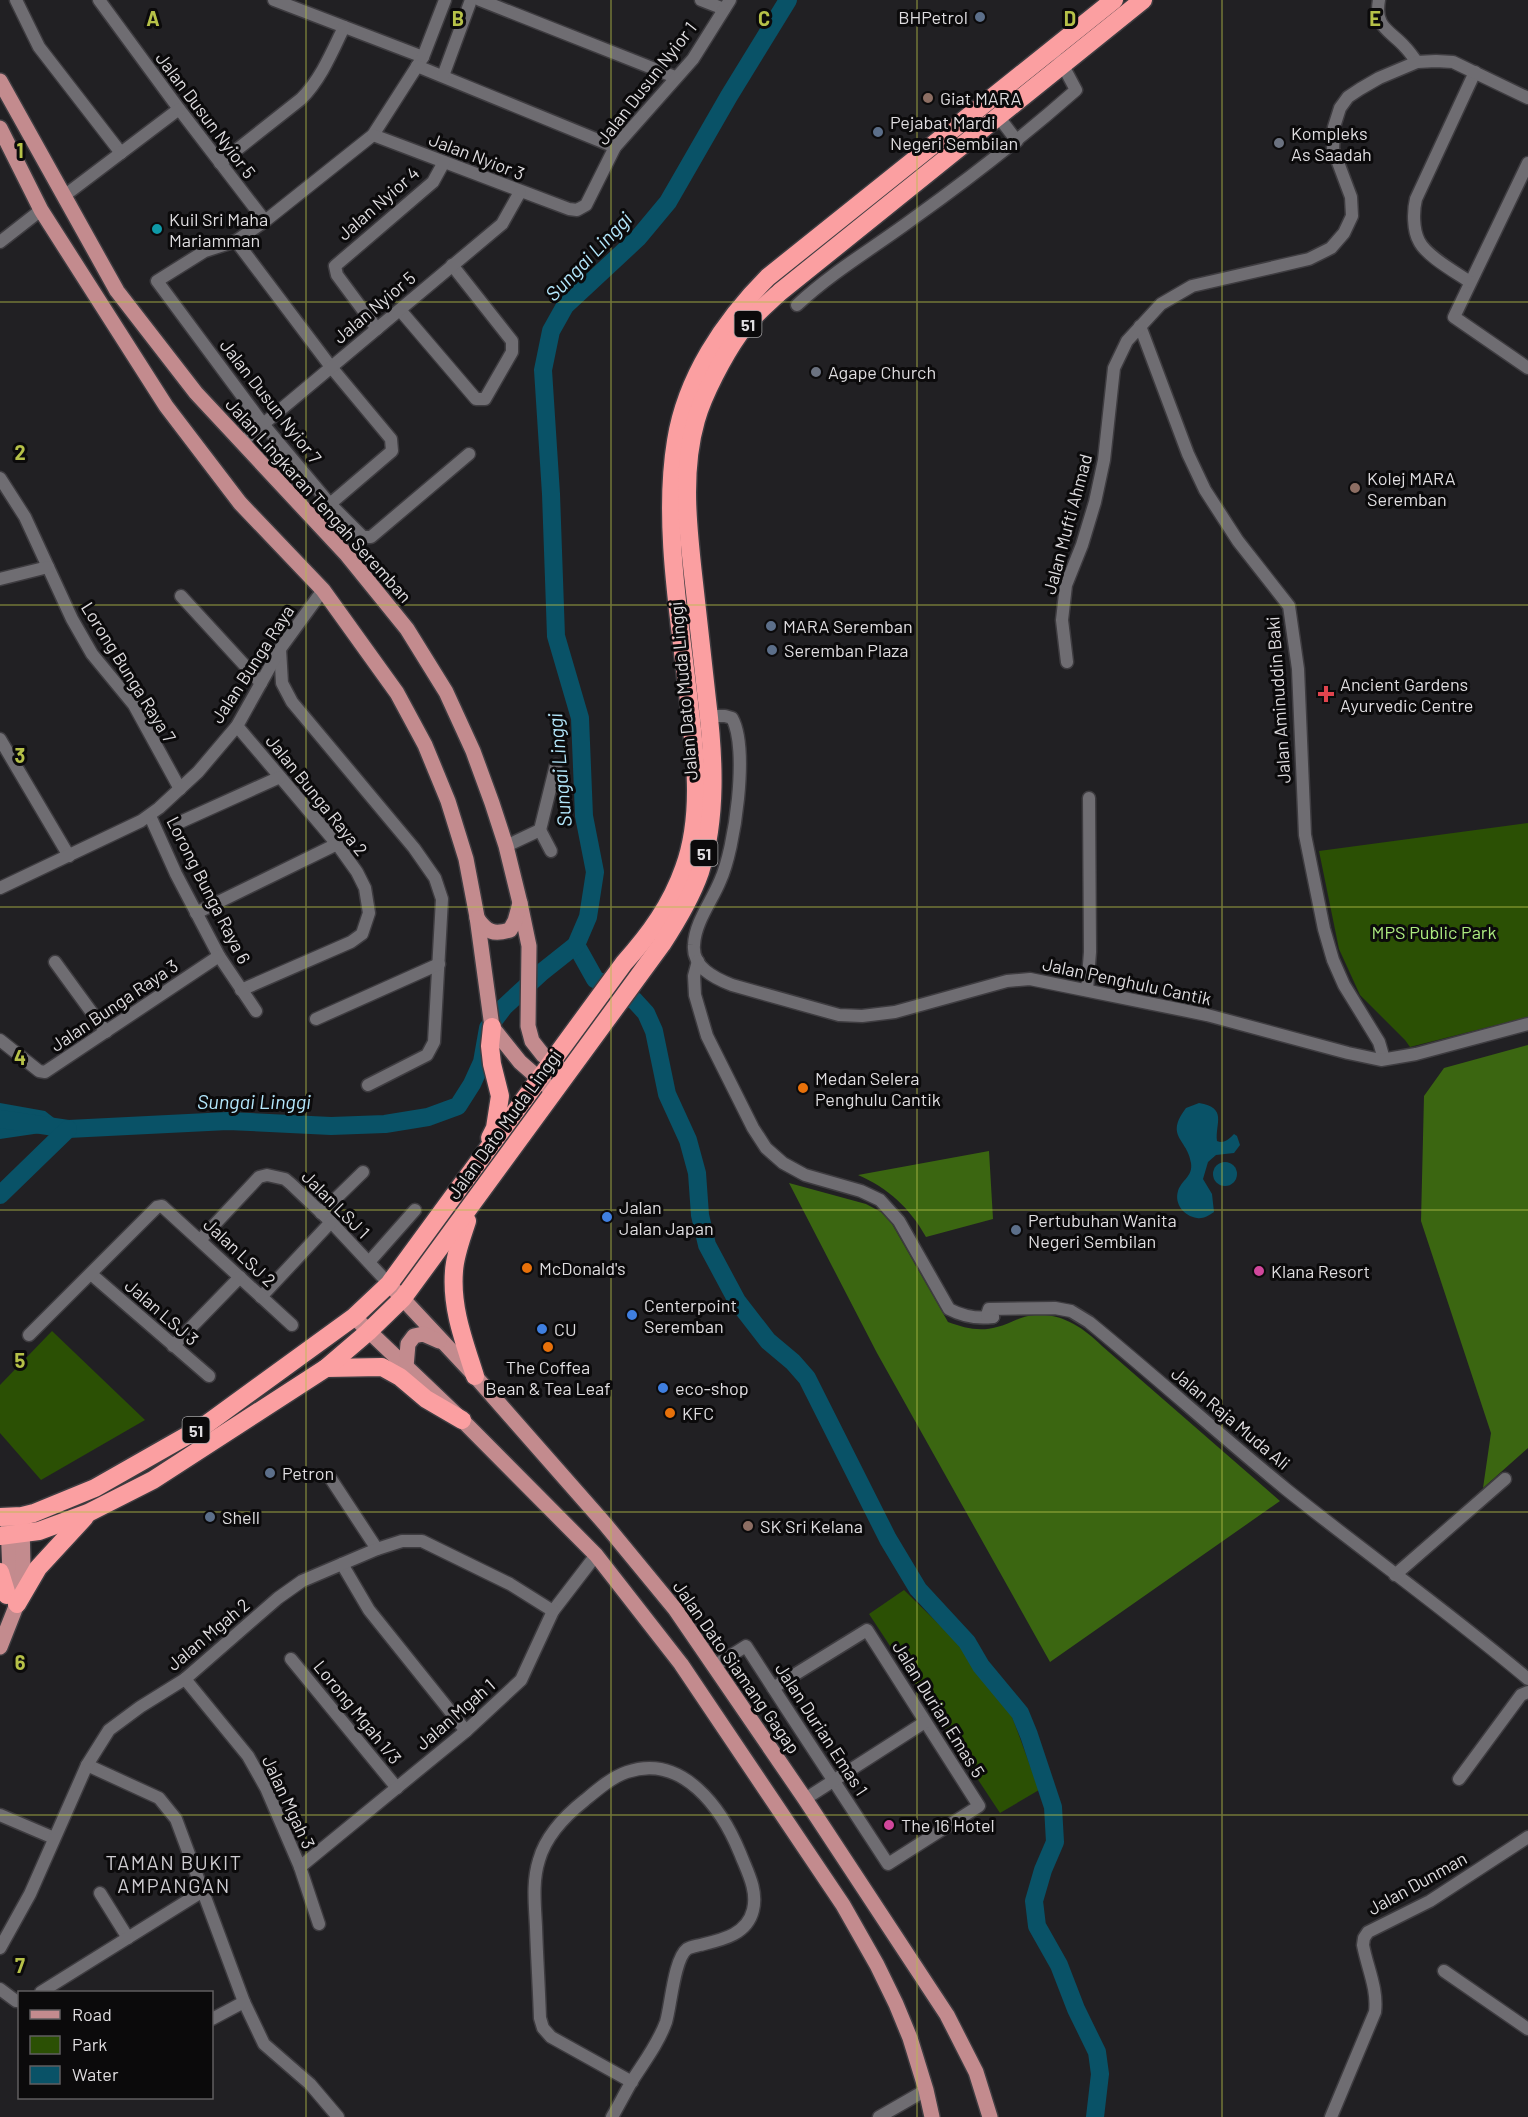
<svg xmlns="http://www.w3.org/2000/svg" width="1528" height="2117" font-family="Barlow,sans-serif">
  <rect width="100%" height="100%" fill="#212023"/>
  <g fill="#2b5004">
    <polygon points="1528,823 1528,1017 1410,1047 1405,1040 1360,995 1339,949 1319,851"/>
    <polygon points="52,1331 145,1420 41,1480 0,1433 0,1385"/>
    <polygon points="904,1590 960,1645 980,1676 1010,1711 1039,1790 1000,1813 869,1614"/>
  </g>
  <g fill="#3b6611">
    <polygon points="1528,1045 1528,1448 1483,1488 1491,1433 1421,1221 1424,1096 1444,1068"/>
    <path d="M989,1151L993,1219L926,1237C910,1208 888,1188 858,1175Z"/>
    <path d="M789,1183L866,1204L881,1212L892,1224L948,1322C964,1328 980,1332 997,1327C1008,1325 1017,1318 1028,1316C1057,1310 1082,1326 1102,1346L1280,1501L1050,1662L877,1353Z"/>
  </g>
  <g fill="#095267">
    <polygon points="0,1103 45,1111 68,1129 0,1139"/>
    <path d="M1199,1103C1228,1108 1215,1123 1217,1141C1224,1144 1229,1139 1234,1134L1237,1136L1240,1145L1234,1153L1216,1155L1208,1162L1203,1179L1212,1194L1214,1212C1208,1216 1203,1219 1197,1218C1184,1216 1174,1204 1178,1191C1182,1179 1193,1177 1191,1163C1188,1139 1164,1137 1186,1108Z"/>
    <circle cx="1225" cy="1174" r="12"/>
  </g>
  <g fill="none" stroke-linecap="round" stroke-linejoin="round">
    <g stroke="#095267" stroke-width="18">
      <polyline points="576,945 595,979 635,1001 646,1013 654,1031 667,1094 688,1140 697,1173 700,1215 707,1245 737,1301 768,1341 793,1362 807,1378 888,1539 918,1589 967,1642 981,1666 1020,1713 1029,1735 1053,1807 1055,1842 1043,1870 1034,1901 1037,1926 1059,1965 1076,2009 1097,2052 1100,2074 1095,2117"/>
      <polyline points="0,1119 68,1129 228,1121 331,1126 385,1124 428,1117 458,1106 472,1084 482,1062 488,1028 504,1007 542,972 576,945 588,917 595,872 584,816 580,718 556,636 551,494 543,370 551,331 565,306 638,238 668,202 729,96 788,0"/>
      <polyline points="0,1195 68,1129"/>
    </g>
    <g stroke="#3e3c40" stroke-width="15">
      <g id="minor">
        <polyline points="16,0 39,47 121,153"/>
        <polyline points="99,0 179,109 265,221"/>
        <polyline points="274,0 423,57"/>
        <polyline points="445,0 423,57 373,135 265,221 236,241 205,251 157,281 263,424 330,504 363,537 371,537 469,454"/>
        <polyline points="480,0 675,77"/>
        <polyline points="701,0 724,9"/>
        <path d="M1379,0C1374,28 1390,30 1405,47C1409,51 1413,57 1417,62"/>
        <polyline points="417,66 615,147"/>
        <polyline points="443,76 471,0"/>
        <polyline points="998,116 1017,141"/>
        <polyline points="373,135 569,209 577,210 586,205 615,147 693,59 730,0"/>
        <path d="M220,163L301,99C321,79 332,52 344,27"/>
        <polyline points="1528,163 1454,317 1528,368"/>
        <polyline points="64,196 179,109"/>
        <polyline points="236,241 331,367 391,439 392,451 330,504"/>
        <polyline points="0,242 41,210"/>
        <path d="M1470,282C1457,273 1426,256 1419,241C1413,230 1413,211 1416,199L1475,72"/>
        <path d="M797,305C832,272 875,247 914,218C970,178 1025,135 1076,90L1060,60"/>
        <polyline points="400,310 476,399 485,399 512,352 512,341 452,265"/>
        <polyline points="1140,326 1188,454 1205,490 1238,541 1289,606 1298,669 1305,835 1324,929 1333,960 1344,985 1379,1042 1384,1059"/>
        <polyline points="377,329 337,275 335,266 433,182 444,162"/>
        <polyline points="242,442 502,224 520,192"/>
        <polyline points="0,478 25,517 72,619 92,654 134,705 180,789"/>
        <polyline points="0,579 48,567"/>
        <polyline points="181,596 261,683"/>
        <polyline points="280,649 282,683 292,702 414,848 435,878 442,899 434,1042 427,1055 368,1085"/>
        <polyline points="1067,662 1062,620 1066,585 1082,545 1095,502 1104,460 1114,368 1127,341 1161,304 1192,286 1309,259 1331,248 1344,233 1352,216 1351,197 1333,149 1334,127 1340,108 1348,97 1360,89 1379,78 1417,62 1436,61 1453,62 1528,98"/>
        <path d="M702,716H725L732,718C749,748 735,849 720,881C712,901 695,922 694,945C692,967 714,978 732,985L839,1015L862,1016L895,1012L1007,981L1030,979L1207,1015L1348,1053L1381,1060L1416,1054L1528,1024"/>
        <polyline points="237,726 337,844 357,872 365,888 369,913 362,934 351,942 241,990"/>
        <polyline points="0,739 69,856"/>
        <polyline points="150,816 176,874 219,956 256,1011"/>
        <polyline points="176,824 280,777"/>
        <polyline points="540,830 551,851"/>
        <polyline points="506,846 540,830 556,765"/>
        <polyline points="0,888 141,821 159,808 198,772 237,726 280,649 323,590"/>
        <polyline points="196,913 337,844"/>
        <path d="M698,961L694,976L695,995L707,1036L753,1128L766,1148L783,1163L805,1175L861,1191L880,1200L899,1221L949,1309C964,1317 977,1319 993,1317"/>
        <polyline points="55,962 106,1032"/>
        <polyline points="1087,990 1090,952 1089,798"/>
        <polyline points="316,1019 439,964"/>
        <polyline points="0,1040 39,1071 45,1072 219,956"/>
        <polyline points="321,1213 363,1172"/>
        <polyline points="201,1239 259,1177 267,1175 285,1179 291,1184 331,1222 389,1284"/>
        <polyline points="369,1262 415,1210"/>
        <polyline points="91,1274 209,1376"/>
        <polyline points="261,1297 331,1222"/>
        <path d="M993,1317L987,1315L989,1309L1055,1308L1071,1311L1089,1322C1156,1377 1220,1435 1287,1490C1367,1554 1450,1613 1528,1679"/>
        <polyline points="29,1335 157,1207 162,1206 292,1325"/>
        <polyline points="173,1346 240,1277"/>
        <polyline points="331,1479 377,1549"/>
        <polyline points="342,1564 369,1610 466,1731"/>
        <polyline points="1395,1575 1505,1479"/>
        <polyline points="291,1659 397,1788"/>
        <path d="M714,1666L746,1646C793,1719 841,1792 888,1864L979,1806L867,1630L773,1688"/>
        <polyline points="185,1679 248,1756 266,1788 300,1867 319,1924"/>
        <polyline points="87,1765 159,1798 176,1819 244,2002 264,2044 310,2084 338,2117"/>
        <polyline points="1459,1779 1521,1695 1528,1692"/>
        <polyline points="805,1799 925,1722"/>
        <polyline points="0,1815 54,1838"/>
        <polyline points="300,1867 466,1731 521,1680 553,1611 596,1555"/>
        <polyline points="100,1893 128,1938"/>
        <polyline points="0,1948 30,1894 87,1765 109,1730 140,1707 185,1679 278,1598 302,1581 377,1549 402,1541 422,1541 510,1584 553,1611"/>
        <polyline points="1444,1971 1528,2029"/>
        <polyline points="0,1989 16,2001 20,2001"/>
        <polyline points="41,1992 203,1891"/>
        <polyline points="212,2019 244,2002"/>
        <path d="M612,2117C619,2105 625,2093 632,2081C644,2062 658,2044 666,2022C671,2005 674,1959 687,1949C690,1947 696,1946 700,1945C721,1940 747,1935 753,1910C758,1890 747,1871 740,1853C722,1809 683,1753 627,1772C612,1777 597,1790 585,1800C566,1815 546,1835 539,1860C532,1882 535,1905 536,1927C537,1958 539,1988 540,2018L543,2028L551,2037L632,2082"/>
        <polyline points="879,2117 926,2090"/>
        <path d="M1331,2117L1375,2012C1378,1989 1367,1967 1363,1945L1364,1938L1368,1932L1430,1901L1528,1837"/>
      </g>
    </g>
    <g stroke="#3e3c40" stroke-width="18">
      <g id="major">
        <polyline points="0,81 117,291 196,393 347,555 407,629 446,692 473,751 492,803 506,846 520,903 529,946 528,1026 532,1041 543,1055 561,1069"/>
        <polyline points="0,128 41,210 166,406 240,503 323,590 397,693 425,745 448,801 466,859 477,917 492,1027 520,1062 553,1091"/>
        <path d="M477,918C487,932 493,935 510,930L515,921L520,903"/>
        <polyline points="389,1284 475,1376 605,1524 675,1609 805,1799 947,2015 976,2072 990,2117"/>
        <polyline points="354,1317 462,1420 596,1555 681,1664 843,1905 877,1965 896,2004 910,2038 926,2090 932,2117"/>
        <polyline points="406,1367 408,1344 414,1336 423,1334 439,1341"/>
        <polyline points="7,1592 10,1573 8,1524"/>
        <polyline points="0,1647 17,1604 23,1568 22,1522"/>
      </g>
    </g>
    <g stroke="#3e3c40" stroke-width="21">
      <g id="highway">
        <polyline points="490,1138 495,1128 500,1096 492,1064 490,1046 492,1027"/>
        <path d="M467,1221C462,1237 455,1254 454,1271C451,1308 464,1341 475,1376"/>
        <polyline points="326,1368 382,1367 400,1377 426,1399 462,1420"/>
        <path d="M0,1517L22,1516L34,1513L95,1488L204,1426L354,1317L389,1284L624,963C650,934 671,905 684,868C702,819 696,762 690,711C681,626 662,525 676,441C686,378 724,321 768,277L1114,0"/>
        <path d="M0,1536L39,1531L88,1513L153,1480L326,1368L368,1332L403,1298L662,944C677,921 691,898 700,872C717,817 714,757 707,700C703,661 698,622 694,583C688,530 681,472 696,420C703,395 724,355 739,334C750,318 766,305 780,292L1143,0"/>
        <polyline points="0,1572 7,1595"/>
        <polyline points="17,1604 38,1568 85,1517"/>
      </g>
    </g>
    <use href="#minor" stroke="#6f6d72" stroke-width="12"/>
    <use href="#major" stroke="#c38b8e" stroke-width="15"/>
    <use href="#highway" stroke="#fb9fa1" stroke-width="18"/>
  </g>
  <path fill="none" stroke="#b6c148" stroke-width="1.5" stroke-opacity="0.55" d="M306,0V2117M611,0V2117M917,0V2117M1222,0V2117M0,302H1528M0,605H1528M0,907H1528M0,1210H1528M0,1512H1528M0,1815H1528"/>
  <g fill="#5c6f8a" stroke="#0b0a0b" stroke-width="2">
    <circle cx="980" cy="17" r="6"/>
    <circle cx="878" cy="132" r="6"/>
    <circle cx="771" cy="626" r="6"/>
    <circle cx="772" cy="650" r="6"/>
    <circle cx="1016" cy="1230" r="6"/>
    <circle cx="270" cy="1473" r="6"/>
    <circle cx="210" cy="1517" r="6"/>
  </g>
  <g fill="#8d6e63" stroke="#0b0a0b" stroke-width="2">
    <circle cx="928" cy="98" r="6"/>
    <circle cx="1355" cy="488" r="6"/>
    <circle cx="748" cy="1526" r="6"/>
  </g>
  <g fill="#6b7280" stroke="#0b0a0b" stroke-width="2">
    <circle cx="1279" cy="143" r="6"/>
    <circle cx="816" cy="372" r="6"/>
  </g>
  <circle fill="#0f9aa8" stroke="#0b0a0b" stroke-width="2" cx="157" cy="229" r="6"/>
  <path fill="#e0444e" stroke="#0b0a0b" stroke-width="2" d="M1323 685h6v6h6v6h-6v6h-6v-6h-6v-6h6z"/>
  <g fill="#e8710a" stroke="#0b0a0b" stroke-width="2">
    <circle cx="803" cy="1088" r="6"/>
    <circle cx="527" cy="1268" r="6"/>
    <circle cx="548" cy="1347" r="6"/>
    <circle cx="670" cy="1413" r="6"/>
  </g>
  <g fill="#3f7fe0" stroke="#0b0a0b" stroke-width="2">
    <circle cx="607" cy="1217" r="6"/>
    <circle cx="632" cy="1315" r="6"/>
    <circle cx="542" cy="1329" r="6"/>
    <circle cx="663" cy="1388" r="6"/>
  </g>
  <g fill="#d1479c" stroke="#0b0a0b" stroke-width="2">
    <circle cx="1259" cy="1271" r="6"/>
    <circle cx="889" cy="1825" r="6"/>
  </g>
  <g text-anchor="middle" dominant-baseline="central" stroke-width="6" stroke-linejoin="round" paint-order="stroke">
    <g fill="#0b0a0b" stroke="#9f9ea0" stroke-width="1.5">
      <rect x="734.5" y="311" width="27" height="26" rx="4.5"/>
      <rect x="690.5" y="840" width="27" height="26" rx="4.5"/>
      <rect x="182.5" y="1417" width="27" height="26" rx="4.5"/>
    </g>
    <g font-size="16" font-weight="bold" fill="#dfdde0">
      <text x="748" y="324">51</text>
      <text x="704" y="853">51</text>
      <text x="196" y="1430">51</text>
    </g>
    <g font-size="18" fill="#dfdde0" stroke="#0b0a0b" text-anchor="start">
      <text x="968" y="17" text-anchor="end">BHPetrol</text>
      <text x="940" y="98">Giat MARA</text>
      <text x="890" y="122">Pejabat Mardi<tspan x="890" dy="21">Negeri Sembilan</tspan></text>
      <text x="1291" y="133">Kompleks<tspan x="1291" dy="21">As Saadah</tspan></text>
      <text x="169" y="219">Kuil Sri Maha<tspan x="169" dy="21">Mariamman</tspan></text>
      <text x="828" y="372">Agape Church</text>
      <text x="1367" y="478">Kolej MARA<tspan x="1367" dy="21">Seremban</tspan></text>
      <text x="783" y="626">MARA Seremban</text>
      <text x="784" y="650">Seremban Plaza</text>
      <text x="1340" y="684">Ancient Gardens<tspan x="1340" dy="21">Ayurvedic Centre</tspan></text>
      <text x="815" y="1078">Medan Selera<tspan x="815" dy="21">Penghulu Cantik</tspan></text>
      <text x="619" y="1207">Jalan<tspan x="619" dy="21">Jalan Japan</tspan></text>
      <text x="1028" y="1220">Pertubuhan Wanita<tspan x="1028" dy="21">Negeri Sembilan</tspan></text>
      <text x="539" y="1268">McDonald's</text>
      <text x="1271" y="1271">Klana Resort</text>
      <text x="644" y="1305">Centerpoint<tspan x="644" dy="21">Seremban</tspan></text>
      <text x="554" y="1329">CU</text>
      <text x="548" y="1367" text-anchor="middle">The Coffea<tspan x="548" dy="21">Bean &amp; Tea Leaf</tspan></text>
      <text x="675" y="1388">eco-shop</text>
      <text x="682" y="1413">KFC</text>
      <text x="282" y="1473">Petron</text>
      <text x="222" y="1517">Shell</text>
      <text x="760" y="1526">SK Sri Kelana</text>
      <text x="901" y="1825">The 16 Hotel</text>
    </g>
    <g font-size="18" fill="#dfdde0" stroke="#0b0a0b">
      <text transform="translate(646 83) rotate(-52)">Jalan Dusun Nyior 1</text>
      <text transform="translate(206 115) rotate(53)">Jalan Dusun Nyior 5</text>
      <text transform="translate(477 156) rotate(21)">Jalan Nyior 3</text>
      <text transform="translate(378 203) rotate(-41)">Jalan Nyior 4</text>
      <text transform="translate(374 307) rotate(-40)">Jalan Nyior 5</text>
      <text transform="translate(271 401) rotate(52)">Jalan Dusun Nyior 7</text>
      <text transform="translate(319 500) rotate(48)">Jalan Lingkaran Tengah Seremban</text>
      <text transform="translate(1067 524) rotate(-75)">Jalan Mufti Ahmad</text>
      <text transform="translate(252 664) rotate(-57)">Jalan Bunga Raya</text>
      <text transform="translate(129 672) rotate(58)">Lorong Bunga Raya 7</text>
      <text transform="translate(683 691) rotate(-95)">Jalan Dato Muda Linggi</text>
      <text transform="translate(1278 700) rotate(-94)">Jalan Aminuddin Baki</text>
      <text transform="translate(317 795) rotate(51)">Jalan Bunga Raya 2</text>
      <text transform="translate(209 890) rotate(63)">Lorong Bunga Raya 6</text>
      <text transform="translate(1127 981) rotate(12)">Jalan Penghulu Cantik</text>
      <text transform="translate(114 1005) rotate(-34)">Jalan Bunga Raya 3</text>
      <text transform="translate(504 1124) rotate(-54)">Jalan Dato Muda Linggi</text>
      <text transform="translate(336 1204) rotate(45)">Jalan LSJ 1</text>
      <text transform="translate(240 1252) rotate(43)">Jalan LSJ 2</text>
      <text transform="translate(162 1312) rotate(41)">Jalan LSJ 3</text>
      <text transform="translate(1231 1418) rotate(40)">Jalan Raja Muda Ali</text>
      <text transform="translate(208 1634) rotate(-40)">Jalan Mgah 2</text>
      <text transform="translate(737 1667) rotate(55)">Jalan Dato Siamang Gagap</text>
      <text transform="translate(939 1709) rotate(58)">Jalan Durian Emas 5</text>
      <text transform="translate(358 1712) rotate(51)">Lorong Mgah 1/3</text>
      <text transform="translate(455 1714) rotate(-41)">Jalan Mgah 1</text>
      <text transform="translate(822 1729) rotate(57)">Jalan Durian Emas 1</text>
      <text transform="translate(289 1802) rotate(65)">Jalan Mgah 3</text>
      <text transform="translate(1417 1883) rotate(-29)">Jalan Dunman</text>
    </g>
    <g font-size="18" fill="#adeb80" stroke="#0b0a0b">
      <text x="1434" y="932">MPS Public Park</text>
    </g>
    <g font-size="20" font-style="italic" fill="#b3e7fc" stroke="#0b0a0b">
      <text transform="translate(588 256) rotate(-46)">Sungai Linggi</text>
      <text transform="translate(559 770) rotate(-95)">Sungai Linggi</text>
      <text x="254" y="1101">Sungai Linggi</text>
    </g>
    <g font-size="20" letter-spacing="1.5" fill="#ceccd1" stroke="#0b0a0b">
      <text x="174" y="1862">TAMAN BUKIT<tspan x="174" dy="23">AMPANGAN</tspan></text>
    </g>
  </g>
  <g font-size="20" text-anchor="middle" font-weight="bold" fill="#b6c148" stroke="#0b0a0b" stroke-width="6" stroke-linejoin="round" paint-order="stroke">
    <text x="153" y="26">A</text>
    <text x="458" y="26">B</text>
    <text x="764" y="26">C</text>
    <text x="1070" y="26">D</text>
    <text x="1375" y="26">E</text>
    <text x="20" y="158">1</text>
    <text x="20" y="460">2</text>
    <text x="20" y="763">3</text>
    <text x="20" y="1065">4</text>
    <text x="20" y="1368">5</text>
    <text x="20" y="1670">6</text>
    <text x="20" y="1973">7</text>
  </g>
  <rect x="18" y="1991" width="195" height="108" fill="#0b0a0b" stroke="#605e60" stroke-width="1.5"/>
  <rect x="30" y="2010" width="30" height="9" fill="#c38b8e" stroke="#605e60" stroke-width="1.5"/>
  <text x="72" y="2021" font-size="18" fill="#dfdde0">Road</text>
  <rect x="30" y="2036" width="30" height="18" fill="#2b5004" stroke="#605e60" stroke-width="1.5"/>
  <text x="72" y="2051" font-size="18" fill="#dfdde0">Park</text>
  <rect x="30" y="2066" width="30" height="18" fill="#095267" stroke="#605e60" stroke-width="1.5"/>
  <text x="72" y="2081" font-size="18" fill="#dfdde0">Water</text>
</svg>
